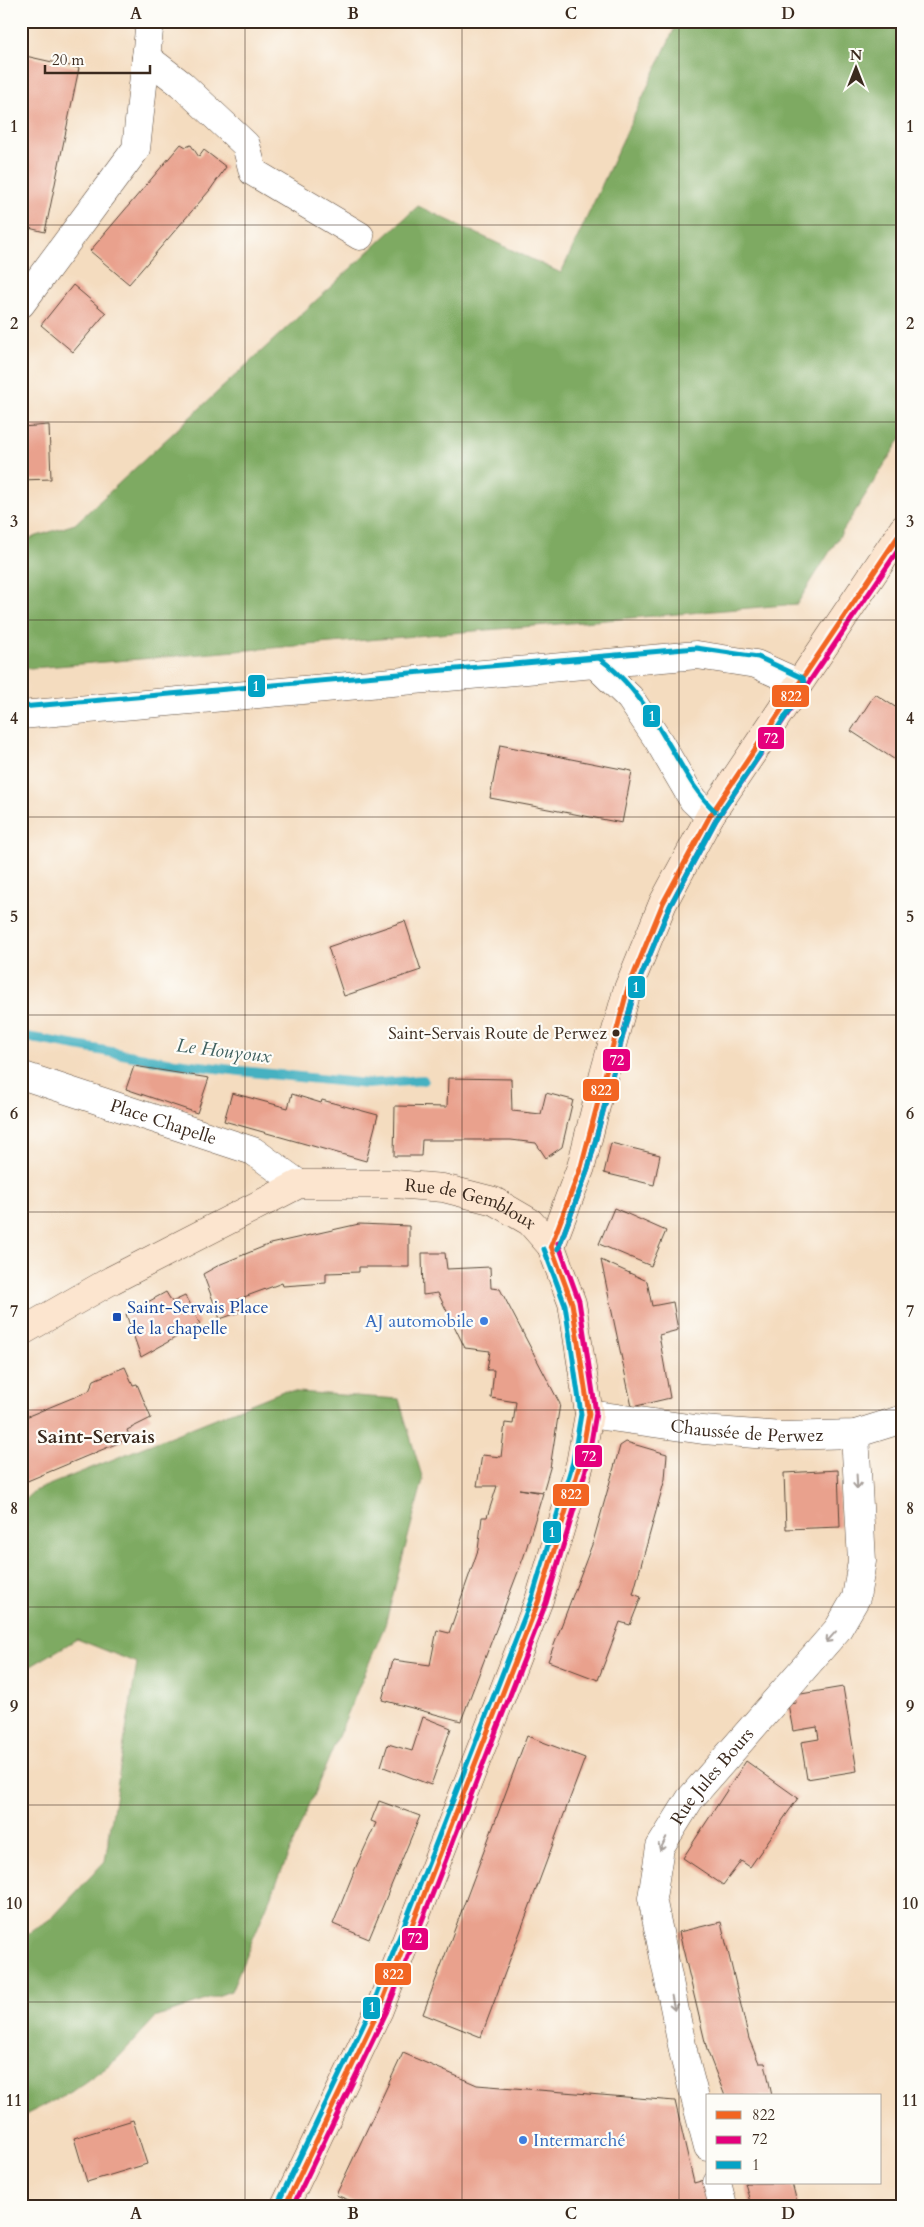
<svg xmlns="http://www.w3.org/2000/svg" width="924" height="2227" font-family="Cardo,serif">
  <rect width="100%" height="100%" fill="#fdfcf7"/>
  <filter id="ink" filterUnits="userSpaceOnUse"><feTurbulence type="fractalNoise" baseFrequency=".02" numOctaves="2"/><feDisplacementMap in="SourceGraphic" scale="10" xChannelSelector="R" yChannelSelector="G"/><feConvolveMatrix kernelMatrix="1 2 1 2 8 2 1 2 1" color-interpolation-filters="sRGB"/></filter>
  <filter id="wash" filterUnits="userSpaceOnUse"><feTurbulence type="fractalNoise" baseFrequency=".0096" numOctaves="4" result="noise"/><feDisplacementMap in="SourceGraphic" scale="20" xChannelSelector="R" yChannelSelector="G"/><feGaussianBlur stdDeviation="1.12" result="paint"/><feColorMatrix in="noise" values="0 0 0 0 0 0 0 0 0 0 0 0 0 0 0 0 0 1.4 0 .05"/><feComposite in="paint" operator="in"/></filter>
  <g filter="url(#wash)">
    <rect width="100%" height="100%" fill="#f4dcbf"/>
    <g fill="#7eaa62" stroke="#5c6a40">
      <polygon points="678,21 903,21 903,435 797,604 21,669 21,541 75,524 418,206 561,273"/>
      <polygon points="283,1391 399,1399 423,1480 385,1625 231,1991 155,2018 117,2059 71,2092 21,2117 21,1939 53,1917 105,1861 137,1663 77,1639 21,1672 21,1503 34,1491"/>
    </g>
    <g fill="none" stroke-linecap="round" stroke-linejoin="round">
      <polyline stroke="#44b1c1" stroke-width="10" points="21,1036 167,1062 241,1071 367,1084 423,1080"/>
    </g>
    <g id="blocks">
      <g fill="#e9a18d">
        <polygon points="21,55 79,68 45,232 21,226"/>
        <polygon points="181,144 186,147 191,145 199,157 204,150 226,167 210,190 129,284 90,251"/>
        <polygon points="73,285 106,313 73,352 41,325"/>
        <polygon points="49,425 51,479 21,480 21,427"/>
        <polygon points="875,694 903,712 903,765 851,731"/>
        <polygon points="500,745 632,771 622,823 490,798"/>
        <polygon points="405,921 421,970 344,996 328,947"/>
        <polygon points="134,1066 209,1078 197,1113 126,1089"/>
        <polygon points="448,1078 511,1079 512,1111 541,1114 546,1093 573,1100 562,1147 546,1158 536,1143 511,1140 422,1140 421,1156 394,1156 395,1106 447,1107"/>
        <polygon points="232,1093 288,1108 292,1094 321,1103 322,1100 378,1115 366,1161 224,1121"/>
        <polygon points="611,1143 660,1155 654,1185 604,1173"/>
        <polygon points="614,1208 666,1231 651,1266 599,1244"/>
        <polygon points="359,1224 409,1226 409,1267 359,1267 359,1272 326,1273 326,1283 283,1286 282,1283 236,1300 240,1312 220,1319 203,1274 221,1264 270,1244"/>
        <polygon points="422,1253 445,1253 447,1269 490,1267 491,1288 500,1289 560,1404 550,1468 543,1492 519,1489 543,1493 524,1556 461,1721 382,1700 393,1660 430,1665 437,1630 449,1633 478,1550 482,1517 487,1517 497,1486 477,1486 482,1455 501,1457 505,1423 513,1424 516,1402 491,1398 494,1370 487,1370 490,1351 465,1348 438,1293 423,1295"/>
        <polygon points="601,1260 647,1281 652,1306 673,1302 678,1330 659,1335 670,1398 632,1407"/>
        <polygon points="166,1292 172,1302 185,1296 200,1324 141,1357 126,1314"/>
        <polygon points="125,1367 133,1385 137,1384 151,1418 127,1430 130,1438 25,1482 21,1474 21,1419 89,1391 94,1380"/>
        <polygon points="626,1442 667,1454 665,1479 633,1594 641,1597 630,1625 620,1622 598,1680 548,1661 593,1542 620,1446"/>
        <polygon points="838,1470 840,1527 786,1529 784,1473"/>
        <polygon points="843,1687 857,1771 807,1779 801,1742 819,1739 817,1727 793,1731 788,1704 796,1703 795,1695"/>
        <polygon points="423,1717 451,1728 431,1785 381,1766 388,1744 412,1751"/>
        <polygon points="527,1736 585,1758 481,2037 423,2014"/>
        <polygon points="746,1761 798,1798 750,1867 741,1861 723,1885 683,1858"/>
        <polygon points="379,1801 420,1816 369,1939 333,1924 355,1869 376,1823 371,1821"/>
        <polygon points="721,1922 749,2039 759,2063 765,2063 772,2096 725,2096 707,2050 679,1932"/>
        <polygon points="403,2053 477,2085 675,2101 694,2183 708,2179 718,2206 364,2206 336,2195"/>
        <polygon points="133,2120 147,2164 87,2182 74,2138"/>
        <polygon points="745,2183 792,2183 798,2206 751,2206"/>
      </g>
    </g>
  </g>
  <g filter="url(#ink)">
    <use href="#blocks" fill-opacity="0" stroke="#574536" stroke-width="1"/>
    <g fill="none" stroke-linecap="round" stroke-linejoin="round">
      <g stroke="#574536" stroke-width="29">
        <g id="minor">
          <polyline points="146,57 181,84 246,145 253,172 360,236"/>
          <polyline points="21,304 136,149 150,21"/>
          <polyline points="596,665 630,698 658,740 693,800 710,816"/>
          <polyline points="21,715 697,655 756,664 798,683"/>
          <path id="s1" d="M21,1075L253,1151L299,1184"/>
          <path id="s2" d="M589,1414L703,1430L782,1436L855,1434L903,1419"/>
          <path id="s3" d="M708,2147L685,2060L652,1898L660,1847L690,1799L838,1629L856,1598L862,1561L855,1434"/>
          <polyline points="717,2183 723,2206"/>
        </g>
      </g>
      <g stroke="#574536" stroke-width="29">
        <g id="secondary">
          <polyline points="551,1246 581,1167 604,1074 627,991 663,903 710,816 903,529"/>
          <path id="s4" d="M21,1332L112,1280L299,1184H395L443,1188L494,1201L530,1222L551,1246L572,1303L589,1414L580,1464L539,1600L379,2010L285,2206"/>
        </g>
      </g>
      <use href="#minor" stroke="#fff" stroke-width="28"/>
      <use href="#secondary" stroke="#fce5cf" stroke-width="28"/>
      <g stroke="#fdfcf7" stroke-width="9">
        <g id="bus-1">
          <polyline points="551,1246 581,1167 627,991 663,903 710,816 903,529"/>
          <polyline points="285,2206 379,2010 539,1600 580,1464 589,1414 572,1303 551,1246"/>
        </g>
      </g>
      <g stroke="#fdfcf7" stroke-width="9">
        <g id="bus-2">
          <polyline points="558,1249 588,1169 634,993 670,906 716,820 903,543"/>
          <polyline points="293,2206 386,2013 546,1603 587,1466 596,1413 579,1301 558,1243"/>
        </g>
      </g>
      <g stroke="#fdfcf7" stroke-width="9">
        <g id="bus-3">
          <path d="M563,661L599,658C627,678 648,708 665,738C682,765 692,789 715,811"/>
          <polyline points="21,707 696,648 758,657 803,678 805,687 716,820 670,906 634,993 588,1169 558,1249"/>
          <polyline points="278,2203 372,2007 532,1598 573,1462 581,1414 565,1305 544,1249"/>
        </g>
      </g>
      <use href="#bus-1" stroke="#f26522" stroke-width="5"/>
      <use href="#bus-2" stroke="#e5007d" stroke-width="5"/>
      <use href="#bus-3" stroke="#03a3c5" stroke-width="5"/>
    </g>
    <defs><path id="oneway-shaft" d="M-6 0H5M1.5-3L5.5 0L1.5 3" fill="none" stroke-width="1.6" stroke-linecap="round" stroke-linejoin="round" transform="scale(1.25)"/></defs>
    <g stroke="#a79f9a">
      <use href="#oneway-shaft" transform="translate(857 1482) rotate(87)"/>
      <use href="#oneway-shaft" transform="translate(831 1637) rotate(132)"/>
      <use href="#oneway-shaft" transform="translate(663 1844) rotate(116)"/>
      <use href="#oneway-shaft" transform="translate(673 2003) rotate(79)"/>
    </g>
  </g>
  <path fill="none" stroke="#3b2a1e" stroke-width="1" stroke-opacity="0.55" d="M245,21V2206M462,21V2206M679,21V2206M21,225H903M21,422H903M21,620H903M21,817H903M21,1015H903M21,1212H903M21,1410H903M21,1607H903M21,1805H903M21,2002H903"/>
  <circle fill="#3b2a1e" stroke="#fdfcf7" stroke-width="2" cx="616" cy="1033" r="4.5"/>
  <rect fill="#1a4fb4" stroke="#fdfcf7" stroke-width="2" x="112" y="1312" width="10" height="10" rx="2.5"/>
  <g fill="#3f7fe0" stroke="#fdfcf7" stroke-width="2">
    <circle cx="484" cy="1321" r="5"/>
    <circle cx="523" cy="2140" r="5"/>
  </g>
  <g text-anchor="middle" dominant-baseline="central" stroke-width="4.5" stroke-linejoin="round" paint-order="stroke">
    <g font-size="17" fill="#3b2a1e" stroke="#fdfcf7" text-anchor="end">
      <text x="607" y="1033">Saint-Servais Route de Perwez</text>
    </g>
    <g font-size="18" fill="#3b2a1e" stroke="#fdfcf7">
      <text stroke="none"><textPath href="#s1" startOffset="150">Place Chapelle</textPath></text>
      <text stroke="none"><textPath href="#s4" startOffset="490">Rue de Gembloux</textPath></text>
      <text stroke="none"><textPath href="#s2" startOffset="159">Chaussée de Perwez</textPath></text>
      <text stroke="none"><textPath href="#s3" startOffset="395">Rue Jules Bours</textPath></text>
    </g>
    <g font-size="18" fill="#164399" stroke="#fdfcf7" text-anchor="start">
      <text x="127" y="1307">Saint-Servais Place<tspan x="127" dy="21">de la chapelle</tspan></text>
    </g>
    <g font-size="18" fill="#366cbe" stroke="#fdfcf7" text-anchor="end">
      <text x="474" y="1321">AJ automobile</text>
      <text x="533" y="2140" text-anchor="start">Intermarché</text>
    </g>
    <g font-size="19" font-style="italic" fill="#3f605f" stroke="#fdfcf7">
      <text transform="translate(224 1051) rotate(7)">Le Houyoux</text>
    </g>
    <g font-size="20" font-weight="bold" fill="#3b2a1e" stroke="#fdfcf7">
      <text x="96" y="1436">Saint-Servais</text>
    </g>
  </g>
  <g stroke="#fdfcf7" stroke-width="2">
    <rect x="247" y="674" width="19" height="24" rx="5" fill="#03a3c5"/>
    <rect x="771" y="684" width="39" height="24" rx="5" fill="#f26522"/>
    <rect x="642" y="704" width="19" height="24" rx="5" fill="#03a3c5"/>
    <rect x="757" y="726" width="28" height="24" rx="5" fill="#e5007d"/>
    <rect x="627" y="975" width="19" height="24" rx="5" fill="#03a3c5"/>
    <rect x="602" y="1048" width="29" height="24" rx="5" fill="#e5007d"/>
    <rect x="582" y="1078" width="38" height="24" rx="5" fill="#f26522"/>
    <rect x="574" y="1444" width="29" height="24" rx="5" fill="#e5007d"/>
    <rect x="552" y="1483" width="38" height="24" rx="5" fill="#f26522"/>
    <rect x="542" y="1520" width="20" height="24" rx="5" fill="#03a3c5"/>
    <rect x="401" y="1927" width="28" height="24" rx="5" fill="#e5007d"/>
    <rect x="374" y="1962" width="38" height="24" rx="5" fill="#f26522"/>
    <rect x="362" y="1996" width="19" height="24" rx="5" fill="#03a3c5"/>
  </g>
  <g font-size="14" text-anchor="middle" font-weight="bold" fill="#fff">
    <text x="256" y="691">1</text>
    <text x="791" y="701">822</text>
    <text x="652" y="721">1</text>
    <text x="771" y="743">72</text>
    <text x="636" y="992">1</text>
    <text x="617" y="1065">72</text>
    <text x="601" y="1095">822</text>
    <text x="589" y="1461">72</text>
    <text x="571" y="1499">822</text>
    <text x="552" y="1537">1</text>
    <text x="415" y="1943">72</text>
    <text x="393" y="1979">822</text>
    <text x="372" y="2012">1</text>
  </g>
  <rect width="924" height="2227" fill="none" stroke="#fdfcf7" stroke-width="55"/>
  <rect x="706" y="2094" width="175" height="90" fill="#fdfcf7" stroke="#afa8a0"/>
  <rect x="716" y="2111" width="25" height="8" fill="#f26522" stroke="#afa8a0"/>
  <text x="752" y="2120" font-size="15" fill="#3b2a1e">822</text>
  <rect x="716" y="2136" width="25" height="8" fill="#e5007d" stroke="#afa8a0"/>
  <text x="752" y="2144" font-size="15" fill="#3b2a1e">72</text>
  <rect x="716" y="2161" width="25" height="8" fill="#03a3c5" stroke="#afa8a0"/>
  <text x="752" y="2170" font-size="15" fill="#3b2a1e">1</text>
  <g transform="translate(856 68)" stroke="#fdfcf7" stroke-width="4" paint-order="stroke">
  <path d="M0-4L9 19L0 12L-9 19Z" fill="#3b2a1e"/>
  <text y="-8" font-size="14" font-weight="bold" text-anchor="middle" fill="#3b2a1e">N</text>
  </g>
  <path d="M45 65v8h105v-8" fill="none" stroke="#3b2a1e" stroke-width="2.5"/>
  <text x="52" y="65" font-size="15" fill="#3b2a1e" stroke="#fdfcf7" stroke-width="4" paint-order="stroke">20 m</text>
  <rect x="28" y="28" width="868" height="2172" fill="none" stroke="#3b2a1e" stroke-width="2"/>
  <g font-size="16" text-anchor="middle" font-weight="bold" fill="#3b2a1e">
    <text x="136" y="19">A</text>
    <text x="353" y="19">B</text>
    <text x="571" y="19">C</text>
    <text x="788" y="19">D</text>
    <text x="14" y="132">1</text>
    <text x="910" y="132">1</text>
    <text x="14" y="329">2</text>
    <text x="910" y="329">2</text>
    <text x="14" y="527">3</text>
    <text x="910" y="527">3</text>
    <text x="14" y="724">4</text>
    <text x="910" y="724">4</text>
    <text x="14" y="922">5</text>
    <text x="910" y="922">5</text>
    <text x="14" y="1119">6</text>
    <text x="910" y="1119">6</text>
    <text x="14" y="1317">7</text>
    <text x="910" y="1317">7</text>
    <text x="14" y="1514">8</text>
    <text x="910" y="1514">8</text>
    <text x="14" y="1712">9</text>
    <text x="910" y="1712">9</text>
    <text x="14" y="1909">10</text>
    <text x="910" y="1909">10</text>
    <text x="14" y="2106">11</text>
    <text x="910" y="2106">11</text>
    <text x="136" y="2219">A</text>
    <text x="353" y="2219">B</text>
    <text x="571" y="2219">C</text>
    <text x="788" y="2219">D</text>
  </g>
</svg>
